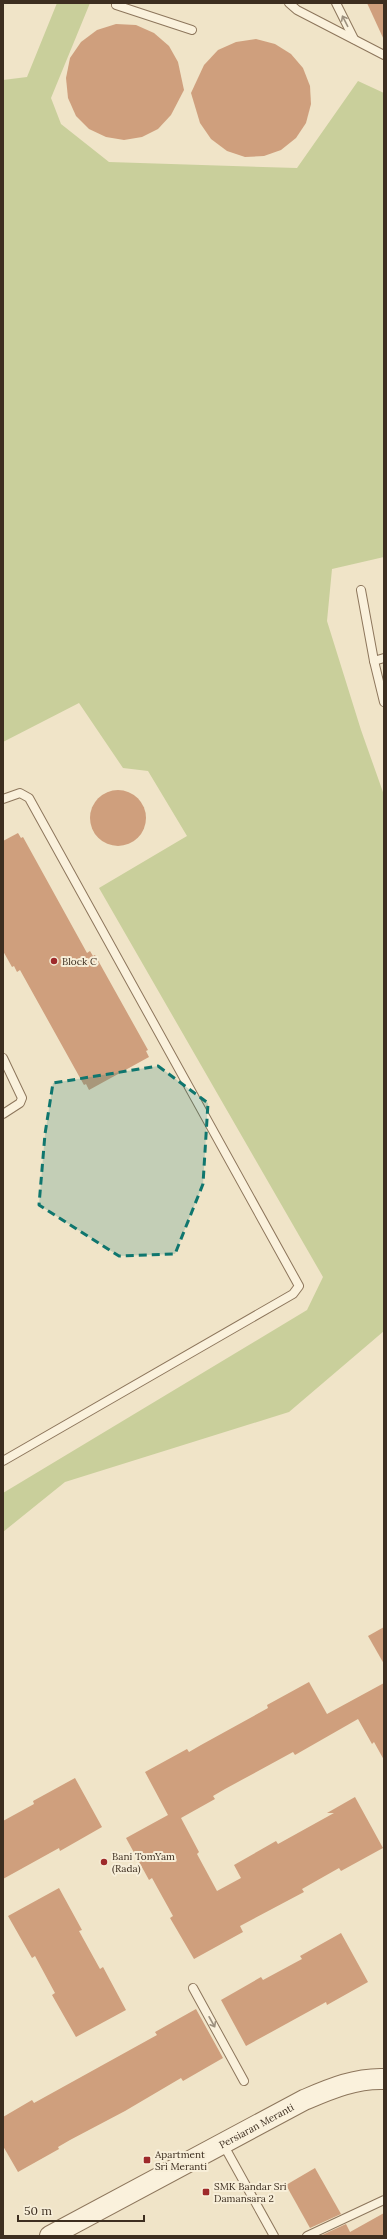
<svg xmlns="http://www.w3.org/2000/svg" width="387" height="2239" font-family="Lora,serif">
  <rect width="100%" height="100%" fill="#f0e4c8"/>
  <polygon fill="#c9cf9b" points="57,3 90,3 51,98 61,124 109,162 297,168 358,81 384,93 384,557 332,569 327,621 361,730 384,795 384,1331 289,1412 65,1482 3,1532 3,1493 307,1310 323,1277 99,888 187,836 148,771 123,768 79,703 3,742 3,80 27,77"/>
  <g fill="#cf9f7d">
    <polygon points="367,3 384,3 384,40"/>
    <polygon points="116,24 136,25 154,33 169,46 178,62 184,90 171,115 158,129 142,137 124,140 106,137 89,129 76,116 68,98 66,78 70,58 81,42 97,30"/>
    <polygon points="256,39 275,44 291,54 303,68 310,86 311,104 306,123 296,138 281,150 264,156 245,157 227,151 211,139 200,123 191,93 204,65 218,50 236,42"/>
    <circle cx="118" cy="818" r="28"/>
    <polygon points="18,833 21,838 23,837 87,953 90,951 93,956 95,955 148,1050 146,1051 149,1057 89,1090 86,1084 84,1085 20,970 17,972 14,966 12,967 3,951 3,841"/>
    <polygon points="384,1627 384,1664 368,1636"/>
    <polygon points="309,1682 327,1714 384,1683 384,1760 374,1742 372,1744 358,1719 295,1755 293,1752 225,1789 213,1796 215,1799 181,1818 199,1852 197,1854 217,1891 241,1878 234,1865 276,1841 278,1844 334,1813 327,1813 355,1797 383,1848 341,1871 339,1868 302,1889 304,1892 240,1926 243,1932 194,1959 170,1918 173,1916 152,1878 149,1880 126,1838 168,1815 145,1772 187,1749 189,1752 201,1745 268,1708 267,1705"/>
    <polygon points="75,1778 102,1827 60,1851 59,1848 3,1879 3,1821 34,1804 33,1801"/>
    <polygon points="59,1888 82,1930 79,1931 100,1969 103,1967 126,2010 76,2037 52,1995 55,1993 35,1956 32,1958 8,1916"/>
    <polygon points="341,1933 368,1982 327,2005 326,2002 246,2046 221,2000 261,1977 263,1980 302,1959 300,1956"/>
    <polygon points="196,2009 223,2058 183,2081 181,2078 125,2111 70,2140 58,2147 59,2149 18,2172 3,2146 3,2117 32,2100 34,2103 157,2035 155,2032"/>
    <polygon points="315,2168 341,2214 310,2228 286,2185"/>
    <polygon points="384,2213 384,2236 320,2236 346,2224 350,2232"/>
  </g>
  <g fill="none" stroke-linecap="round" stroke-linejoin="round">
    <g stroke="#8d765c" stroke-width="10">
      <g id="service">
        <polyline points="117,3 116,5 192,30"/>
        <polyline points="289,3 297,10 384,55"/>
        <polyline points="336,3 354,39"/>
        <polyline points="361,590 374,661 384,702"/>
        <polyline points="374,661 384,658"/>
        <polyline points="3,799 20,793 29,798 299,1286 293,1294 3,1461"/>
        <polyline points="3,1058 22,1098 20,1103 3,1114"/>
        <polyline points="193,1988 244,2081"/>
        <polyline points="223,2144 274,2236"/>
        <polyline points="307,2236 384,2200"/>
      </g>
    </g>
    <g stroke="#8d765c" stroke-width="22">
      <g id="tertiary">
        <path id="s1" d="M50,2236L304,2100C330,2089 355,2078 384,2079"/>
      </g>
    </g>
    <use href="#service" stroke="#faf1dc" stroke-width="8"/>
    <use href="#tertiary" stroke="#faf1dc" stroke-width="20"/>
  </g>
  <defs><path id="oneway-shaft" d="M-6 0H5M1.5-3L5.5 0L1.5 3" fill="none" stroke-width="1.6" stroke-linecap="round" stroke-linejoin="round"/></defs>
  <g stroke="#9c907e">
    <use href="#oneway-shaft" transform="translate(345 21) rotate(-117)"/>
    <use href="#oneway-shaft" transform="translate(212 2022) rotate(61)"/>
  </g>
  <path fill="#0f766e" fill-opacity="0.2" stroke="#0f766e" stroke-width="3" stroke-dasharray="8 5" stroke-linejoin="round" d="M158,1066L208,1103L203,1184L175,1254L119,1256L39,1205L45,1134L53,1083Z"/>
  <g fill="#9e2a2b" stroke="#f7eed8" stroke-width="1.5">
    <circle cx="54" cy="961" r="4"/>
    <circle cx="104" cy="1862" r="4"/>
    <rect x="143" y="2156" width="8" height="8" rx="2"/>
    <rect x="202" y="2188" width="8" height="8" rx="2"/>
  </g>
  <g text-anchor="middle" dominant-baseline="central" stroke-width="4" stroke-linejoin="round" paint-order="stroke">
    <g font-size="10" fill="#3d2e20" stroke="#f7eed8" text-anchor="start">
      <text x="62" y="961">Block C</text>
      <text x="112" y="1856">Bani TomYam<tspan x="112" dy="12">(Rada)</tspan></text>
      <text x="155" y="2154">Apartment<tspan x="155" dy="12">Sri Meranti</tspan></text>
      <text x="214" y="2186">SMK Bandar Sri<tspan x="214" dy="12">Damansara 2</tspan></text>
    </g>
    <g font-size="10" fill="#3d2e20" stroke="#f7eed8">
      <text stroke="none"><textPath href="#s1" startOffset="234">Persiaran Meranti</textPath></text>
    </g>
  </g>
  <rect width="387" height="2239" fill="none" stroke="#3d2e20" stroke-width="8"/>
  <path d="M18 2215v6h126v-6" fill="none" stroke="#3d2e20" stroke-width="2"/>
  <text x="24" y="2215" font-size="12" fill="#3d2e20" stroke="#f7eed8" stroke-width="3" paint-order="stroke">50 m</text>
</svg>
